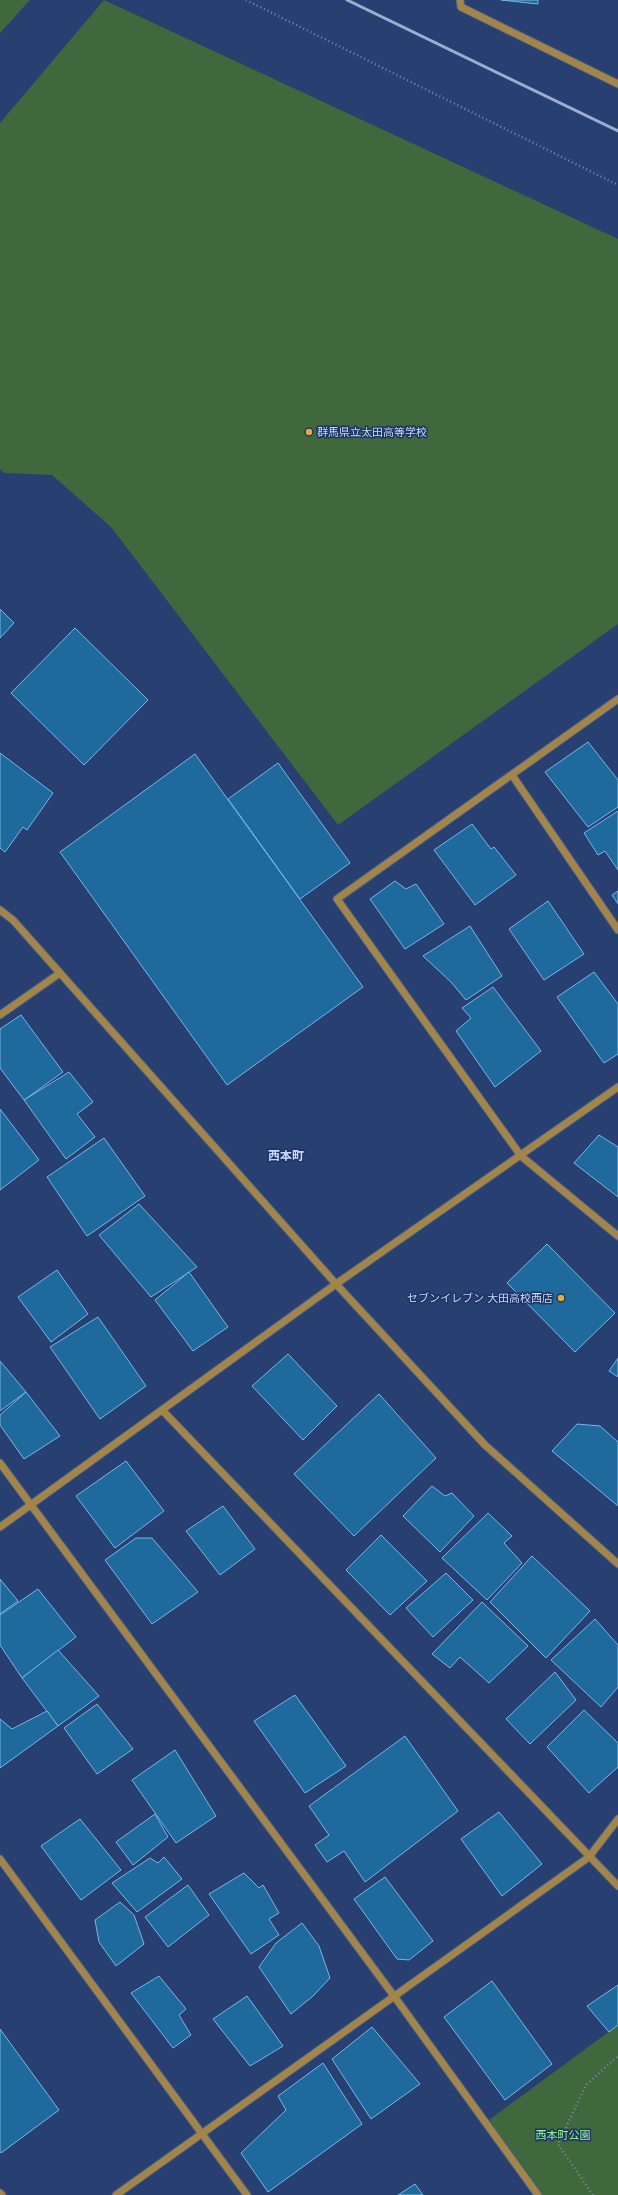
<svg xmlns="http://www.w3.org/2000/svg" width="618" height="2195" font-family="Poppins,'Noto Sans JP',sans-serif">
  <rect width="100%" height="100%" fill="#273f71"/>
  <g fill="#3f683d">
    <polygon points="0,0 30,0 0,33"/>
    <polygon points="104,0 618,239 618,624 338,825 111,527 52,475 4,473 0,469 0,123"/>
    <polygon points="618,2025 618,2195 538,2195 485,2123"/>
  </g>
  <g fill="#1e6a9c" stroke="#7bb6e4">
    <polygon points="501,0 538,0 538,4"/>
    <polygon points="0,609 14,623 0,638"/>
    <polygon points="75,628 148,700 84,765 11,693"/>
    <polygon points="588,742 618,780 618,807 588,827 545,772"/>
    <polygon points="0,753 53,793 27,830 23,827 5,852 0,848"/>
    <polygon points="195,754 363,987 227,1085 60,852"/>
    <polygon points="278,763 350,863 300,899 228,799"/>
    <polygon points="618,811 618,870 605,851 598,855 584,833"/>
    <polygon points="472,824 491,849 494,847 516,875 475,905 434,850"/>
    <polygon points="395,881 406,889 416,884 444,924 405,949 370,899"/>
    <polygon points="618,891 618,904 612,895"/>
    <polygon points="548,901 584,954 544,980 509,929"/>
    <polygon points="470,926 502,976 466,1000 451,982 423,956"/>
    <polygon points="594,972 618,1004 618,1054 604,1063 557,997"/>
    <polygon points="493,987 541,1051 495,1087 456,1031 471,1018 462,1008"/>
    <polygon points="21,1015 63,1072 24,1100 0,1068 0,1029"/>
    <polygon points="69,1072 93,1102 77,1114 95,1137 66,1159 24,1100"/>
    <polygon points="0,1109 39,1160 0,1190"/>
    <polygon points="599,1135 618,1147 618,1197 574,1163"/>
    <polygon points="104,1138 145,1196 87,1236 47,1177"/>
    <polygon points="139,1204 197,1267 151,1297 99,1235"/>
    <polygon points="547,1244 615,1313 575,1352 507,1283"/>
    <polygon points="57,1270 88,1314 51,1342 18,1297"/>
    <polygon points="189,1272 228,1327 193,1351 155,1300"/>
    <polygon points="98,1317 146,1386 100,1419 50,1347"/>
    <polygon points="288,1354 337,1406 303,1440 252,1386"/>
    <polygon points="618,1358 618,1377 609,1371"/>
    <polygon points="0,1361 26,1392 0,1411"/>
    <polygon points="26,1392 60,1436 24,1459 0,1425 0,1415"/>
    <polygon points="379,1394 436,1458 354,1536 294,1474"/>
    <polygon points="577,1424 600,1426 618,1442 618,1506 552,1451"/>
    <polygon points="126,1461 164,1511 115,1548 76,1496"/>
    <polygon points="432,1486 445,1496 452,1493 474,1516 440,1552 403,1516"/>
    <polygon points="223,1506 255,1549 220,1575 186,1531"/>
    <polygon points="488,1513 512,1536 504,1543 522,1563 487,1600 442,1558"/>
    <polygon points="381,1535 427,1581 390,1615 346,1570"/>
    <polygon points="136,1538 152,1538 198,1592 152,1624 105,1560"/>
    <polygon points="532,1556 590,1611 546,1658 490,1602"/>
    <polygon points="446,1573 473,1600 433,1637 406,1608"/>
    <polygon points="0,1579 18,1601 0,1614"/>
    <polygon points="38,1589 76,1637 22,1678 0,1645 0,1615"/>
    <polygon points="482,1602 528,1646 489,1683 460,1657 450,1668 432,1654"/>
    <polygon points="595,1619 618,1645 618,1687 601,1707 551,1660"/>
    <polygon points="58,1650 99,1696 58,1726 22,1678"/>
    <polygon points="555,1672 576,1700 530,1744 506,1719"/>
    <polygon points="295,1695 346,1766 305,1793 254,1721"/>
    <polygon points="97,1704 133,1749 97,1774 64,1728"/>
    <polygon points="584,1710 618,1743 618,1767 589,1793 547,1747"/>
    <polygon points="47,1711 58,1726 0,1768 0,1719 12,1729"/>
    <polygon points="405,1736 458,1811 365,1882 344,1851 327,1862 315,1845 329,1835 309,1806"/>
    <polygon points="175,1750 216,1816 176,1843 132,1780"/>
    <polygon points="499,1812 542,1864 502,1896 461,1839"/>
    <polygon points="155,1814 168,1837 133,1865 116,1842"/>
    <polygon points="80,1819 121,1870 81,1900 41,1846"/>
    <polygon points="164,1857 182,1879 137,1912 112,1883 150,1858 158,1863"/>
    <polygon points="244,1873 259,1888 263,1885 279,1913 269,1919 279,1935 251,1954 209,1894"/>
    <polygon points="385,1877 433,1941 409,1960 397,1959 354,1899"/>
    <polygon points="188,1885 209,1915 168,1947 145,1917"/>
    <polygon points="120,1902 134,1915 144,1944 116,1966 99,1942 95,1920"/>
    <polygon points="302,1923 319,1946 330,1978 313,1996 291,2014 259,1967 276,1943"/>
    <polygon points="159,1976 186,2009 179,2015 191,2035 173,2048 131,1993"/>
    <polygon points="492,1981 552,2064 505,2100 444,2017"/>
    <polygon points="618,1985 618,2025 609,2032 587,2006"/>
    <polygon points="247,1996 283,2046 250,2066 213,2019"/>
    <polygon points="372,2027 420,2084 371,2119 332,2059"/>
    <polygon points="0,2029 59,2110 1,2153 0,2151"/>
    <polygon points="323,2063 362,2124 268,2192 241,2153 286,2110 278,2096"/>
    <polygon points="415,2184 423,2195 398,2195"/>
  </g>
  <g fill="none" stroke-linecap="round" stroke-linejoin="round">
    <g stroke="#445b89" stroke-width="9">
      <g id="minor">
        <polyline points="460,0 461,7 618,84"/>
        <polyline points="618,699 337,899 521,1156 618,1236"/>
        <polyline points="512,775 618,930"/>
        <polyline points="0,910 13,920 336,1284 485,1445 618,1564"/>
        <polyline points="0,1015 60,973"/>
        <polyline points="163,1411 618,1886"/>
        <polyline points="0,1463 394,1996 538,2195"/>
        <polyline points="0,1527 336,1284 618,1087"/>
        <polyline points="0,1859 247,2195"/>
        <polyline points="0,2193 2,2195"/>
        <polyline points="116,2195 589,1857 618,1819"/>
      </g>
    </g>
    <g stroke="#768ab2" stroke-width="2.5" stroke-dasharray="1 3" stroke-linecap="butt">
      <polyline points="246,0 618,185"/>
      <polyline points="593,2195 558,2144 586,2085 618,2056"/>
    </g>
    <use href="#minor" stroke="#a38548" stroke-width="7"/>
    <polyline stroke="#9badd1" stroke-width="3" points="347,0 618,131"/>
  </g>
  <g fill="#e3ae35" stroke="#1d3465" stroke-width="1.5">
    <circle cx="309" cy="432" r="4"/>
    <circle cx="561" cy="1298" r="4"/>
  </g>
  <g text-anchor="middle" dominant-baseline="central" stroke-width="3" stroke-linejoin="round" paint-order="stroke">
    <g font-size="11" fill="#c8d8f6" stroke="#1d3465" text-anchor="start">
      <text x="317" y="432">群馬県立太田高等学校</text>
      <text x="553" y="1298" text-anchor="end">セブンイレブン 大田高校西店</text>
    </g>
    <g font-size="11" fill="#96f993" stroke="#1d3465">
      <text x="563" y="2135">西本町公園</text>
    </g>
    <g font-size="12" font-weight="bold" fill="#c8d8f6" stroke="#1d3465">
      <text x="286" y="1155">西本町</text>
    </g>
  </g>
</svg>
